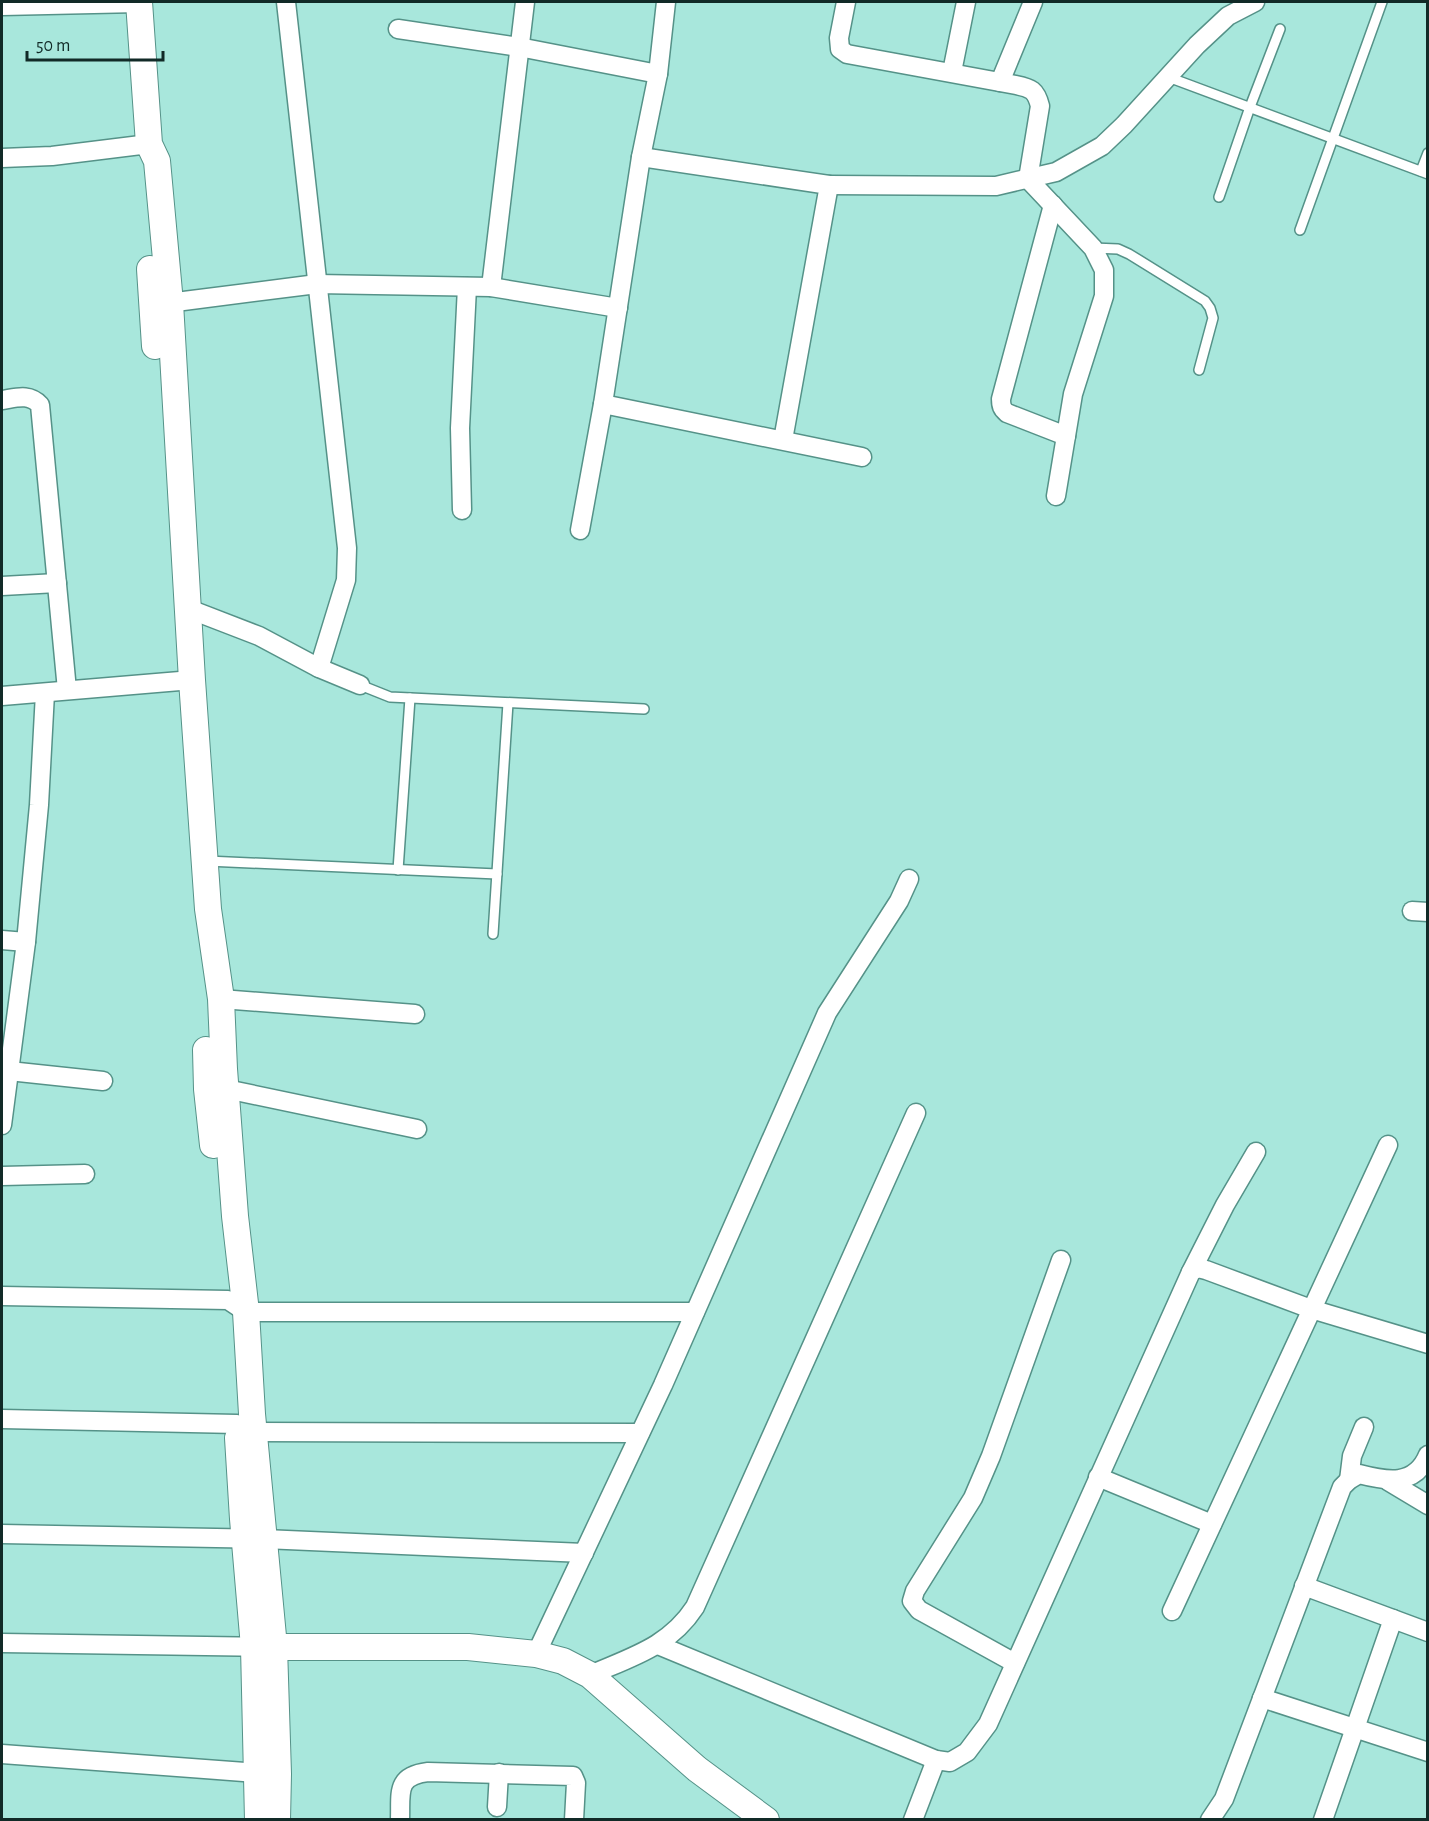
<svg xmlns="http://www.w3.org/2000/svg" width="1429" height="1821" font-family="'Alegreya Sans',sans-serif">
  <rect width="100%" height="100%" fill="#a8e7dc"/>
  <g fill="none" stroke-linecap="round" stroke-linejoin="round">
    <g stroke="#559288" stroke-width="12">
      <g id="lane">
        <polyline points="1168,77 1428,174"/>
        <polyline points="1421,171 1428,153"/>
        <polyline points="1219,197 1250,107 1280,29"/>
        <polyline points="1300,230 1382,2"/>
        <polyline points="1093,248 1118,249 1129,254 1205,301 1210,308 1213,318 1199,370"/>
        <polyline points="360,685 390,697 644,709"/>
        <polyline points="207,861 497,874"/>
        <polyline points="398,870 410,698"/>
        <polyline points="493,934 508,703"/>
      </g>
    </g>
    <g stroke="#559288" stroke-width="21">
      <g id="street">
        <polyline points="286,2 347,548 346,580 319,668"/>
        <path d="M846,2L839,38L840,49L847,54L1016,85C1031,88 1036,90 1040,106L1028,179L1093,248L1104,270V296L1073,394L1056,496"/>
        <polyline points="2,6 139,3"/>
        <polyline points="398,29 519,47 658,74"/>
        <polyline points="952,72 966,2"/>
        <polyline points="1000,82 1033,2"/>
        <polyline points="641,157 829,185 783,440"/>
        <polyline points="2,158 52,156 149,144"/>
        <polyline points="829,185 996,186 1056,172 1102,146 1124,125 1197,45 1228,16 1255,2"/>
        <path d="M1053,205L1001,399C1001,406 1002,409 1007,413L1066,436"/>
        <polyline points="491,287 525,2"/>
        <polyline points="160,304 317,284 491,287 618,308"/>
        <path d="M2,400C16,398 29,393 40,405L67,690"/>
        <polyline points="603,404 862,457"/>
        <polyline points="462,510 460,428 467,287"/>
        <polyline points="580,530 603,404 641,157 658,74 666,2"/>
        <polyline points="2,586 57,583"/>
        <polyline points="189,609 259,636 319,668 360,685"/>
        <polyline points="2,696 192,680"/>
        <polyline points="1412,911 1428,912"/>
        <polyline points="2,940 26,942"/>
        <polyline points="221,999 415,1014"/>
        <polyline points="9,1071 103,1081"/>
        <polyline points="226,1089 417,1129"/>
        <polyline points="2,1125 26,942 39,805 45,693"/>
        <polyline points="2,1176 85,1174"/>
        <polyline points="1191,1272 1225,1205 1256,1152"/>
        <polyline points="2,1296 228,1300 246,1312 695,1312"/>
        <polyline points="2,1419 237,1424"/>
        <polyline points="254,1432 640,1433"/>
        <polyline points="1098,1477 1212,1524"/>
        <polyline points="1349,1480 1352,1456 1364,1427"/>
        <polyline points="1388,1481 1428,1505"/>
        <polyline points="2,1534 264,1539 584,1553"/>
        <polyline points="1304,1586 1428,1632"/>
        <polyline points="1172,1611 1388,1145"/>
        <polyline points="2,1643 266,1647"/>
        <polyline points="658,1645 936,1760 950,1762 967,1752 988,1724 1191,1272 1198,1268 1206,1270 1311,1309 1428,1344"/>
        <polyline points="536,1654 663,1385 827,1013 899,901 909,879"/>
        <polyline points="1015,1663 919,1610 912,1601 915,1591 973,1498 991,1456 1061,1260"/>
        <path d="M590,1675C631,1657 669,1647 695,1607L916,1113"/>
        <polyline points="1262,1698 1428,1752"/>
        <polyline points="2,1754 258,1773"/>
        <polyline points="497,1807 499,1773"/>
        <path d="M400,1820C401,1793 395,1776 428,1772L573,1776L576,1783L574,1820"/>
        <polyline points="913,1820 936,1760"/>
        <path d="M1210,1820L1224,1799L1342,1487L1349,1480L1359,1474C1386,1481 1415,1487 1428,1455"/>
        <polyline points="1323,1820 1393,1619"/>
      </g>
    </g>
    <g stroke="#559288" stroke-width="28">
      <g id="secondary">
        <polyline points="139,2 149,144 157,161 170,303 192,680 208,909 221,999 224,1069 235,1216 246,1312 252,1414 274,1647 278,1774 277,1820"/>
        <polyline points="150,269 155,346"/>
        <polyline points="206,1050 207,1089 213,1145"/>
        <polyline points="238,1438 243,1519 254,1647 258,1820"/>
        <polyline points="274,1647 468,1647 536,1654 563,1661 590,1675 697,1769 766,1820"/>
      </g>
    </g>
    <use href="#lane" stroke="#fff" stroke-width="9"/>
    <use href="#street" stroke="#fff" stroke-width="18"/>
    <use href="#secondary" stroke="#fff" stroke-width="26"/>
  </g>
  <rect width="1429" height="1821" fill="none" stroke="#112a27" stroke-width="6"/>
  <path d="M27 51v9h136v-9" fill="none" stroke="#112a27" stroke-width="3"/>
  <text x="36" y="51" font-size="18" fill="#112a27" stroke="#a8e7dc" stroke-width="4.5" paint-order="stroke">50 m</text>
</svg>
